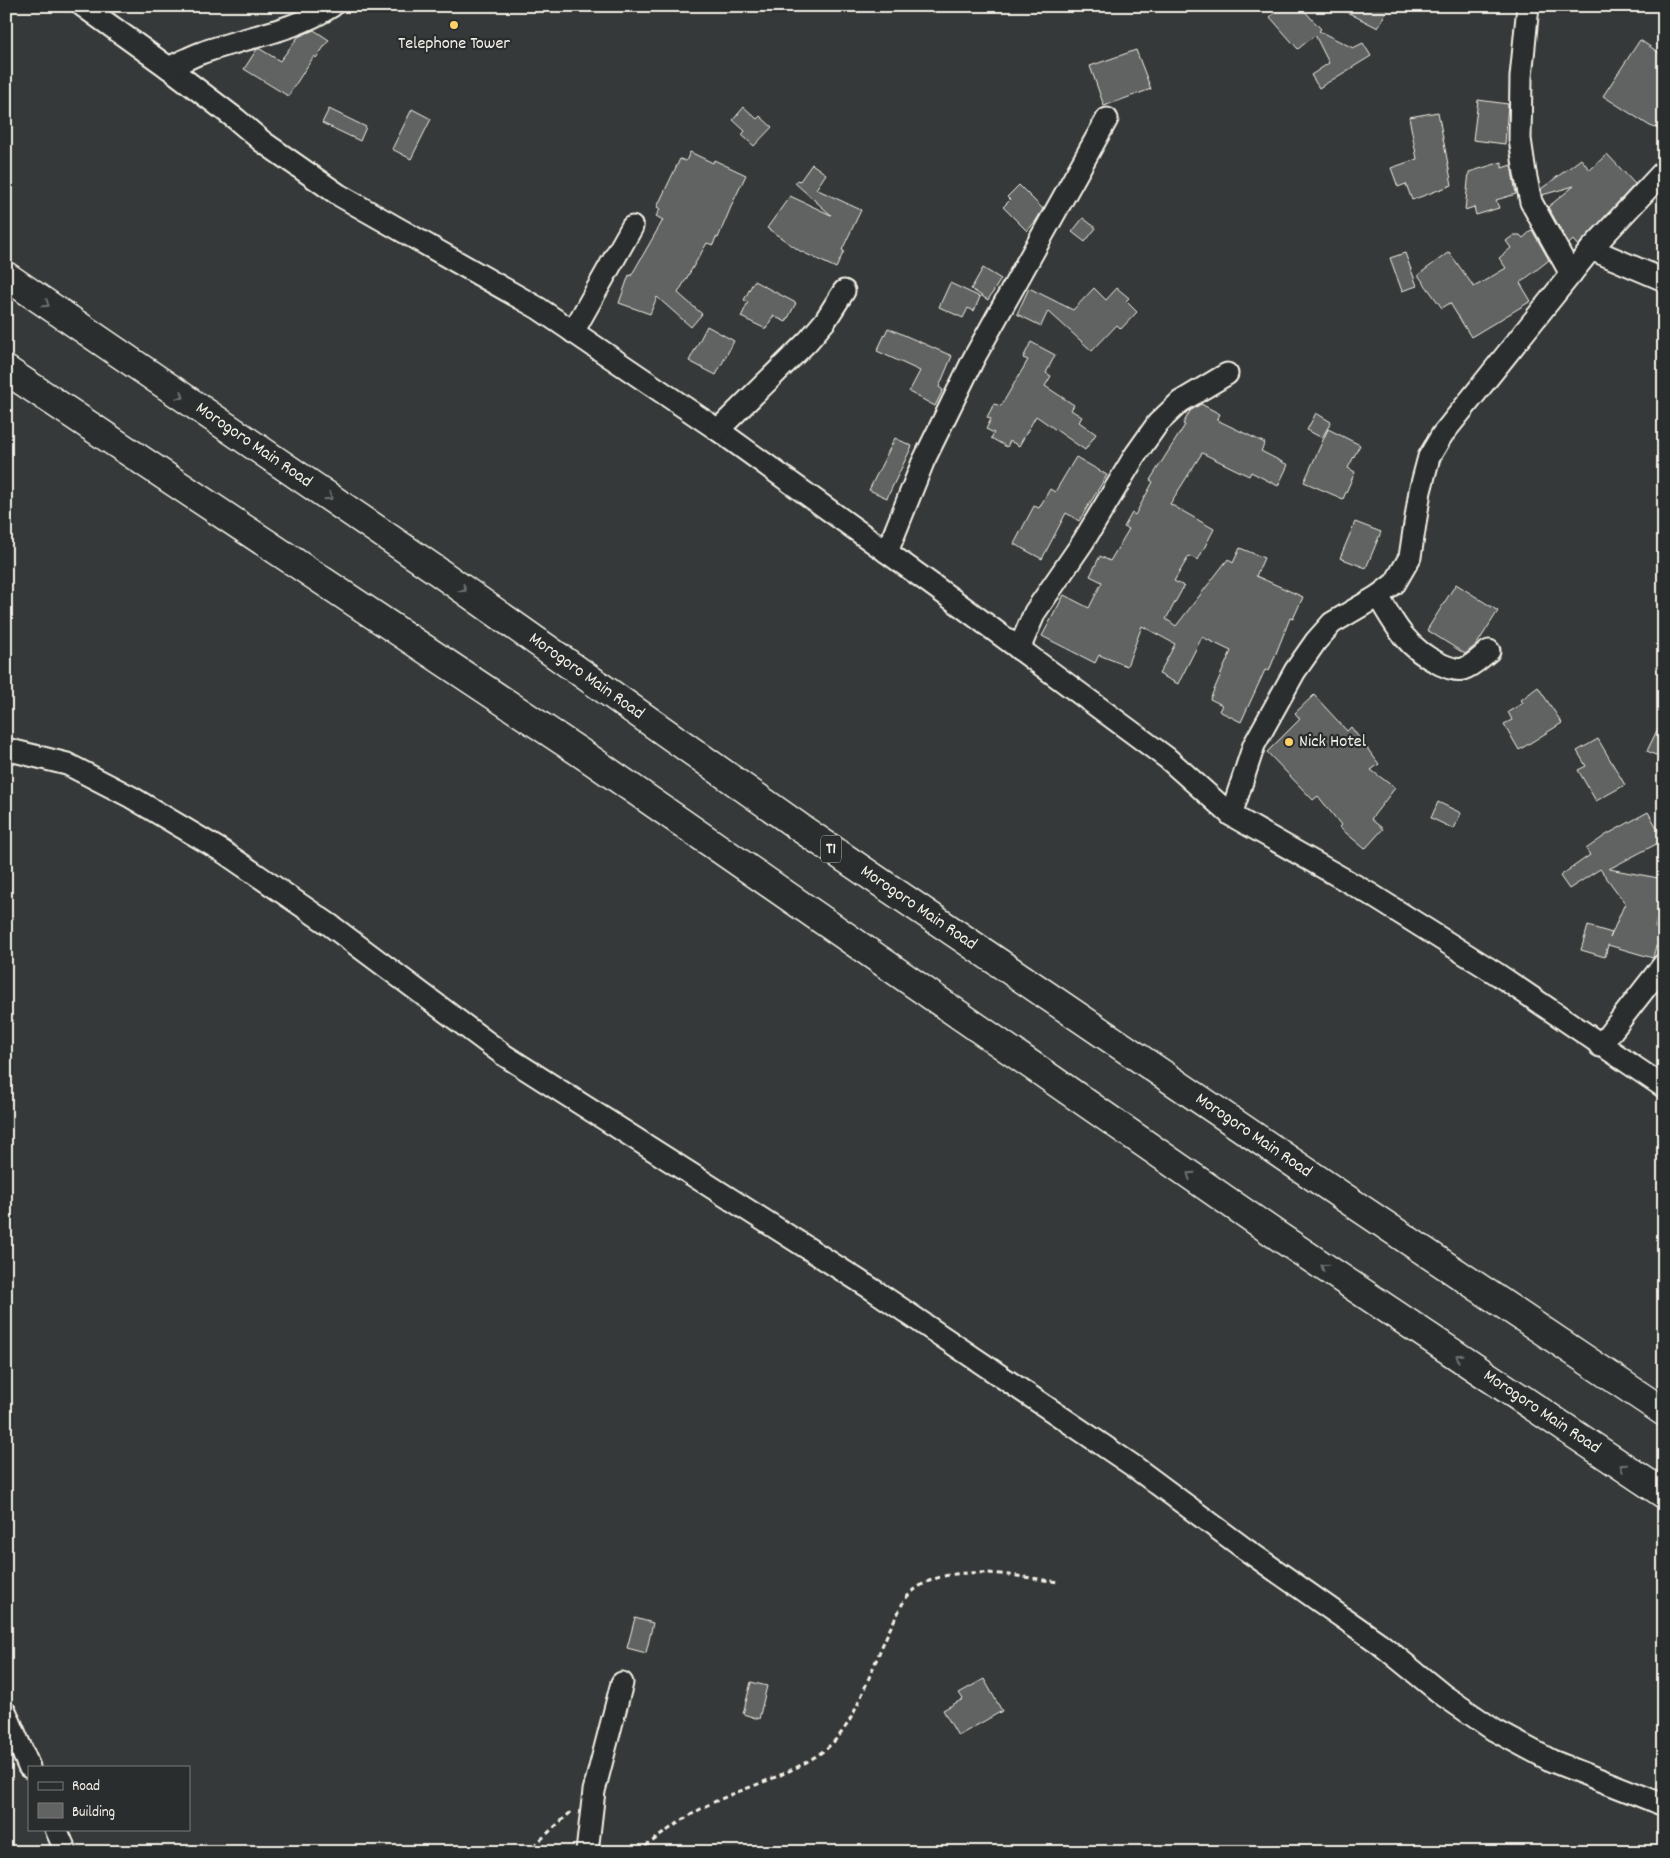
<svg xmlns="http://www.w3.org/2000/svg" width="1670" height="1858" font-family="Dekko,sans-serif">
  <rect width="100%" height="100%" fill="#363939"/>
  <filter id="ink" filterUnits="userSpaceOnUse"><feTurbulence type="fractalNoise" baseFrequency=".02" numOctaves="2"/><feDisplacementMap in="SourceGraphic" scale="10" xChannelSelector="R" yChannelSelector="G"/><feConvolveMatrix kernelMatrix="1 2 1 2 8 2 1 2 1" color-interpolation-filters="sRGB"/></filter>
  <g filter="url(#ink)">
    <g fill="#616362" stroke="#f4f1e8">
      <polygon points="1282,6 1300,6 1321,29 1319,31 1353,48 1363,43 1371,56 1319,88 1311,75 1329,63 1315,35 1298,49 1270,17"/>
      <polygon points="1335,6 1389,6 1378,28"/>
      <polygon points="314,30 329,40 316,58 314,56 288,96 244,69 257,49 260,49 280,61 298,37"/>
      <polygon points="1640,40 1664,56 1664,131 1650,126 1603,96"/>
      <polygon points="1136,50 1151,89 1104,106 1090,66"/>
      <polygon points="1478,100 1508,104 1505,144 1473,140"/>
      <polygon points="744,107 757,119 760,116 772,127 754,146 742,135 745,131 733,120"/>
      <polygon points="329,109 366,127 360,141 322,123"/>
      <polygon points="412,109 431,119 411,159 392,149"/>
      <polygon points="1438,112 1452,185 1412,200 1406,184 1398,187 1391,168 1417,159 1409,117"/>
      <polygon points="690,152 713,163 714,160 746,175 733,202 718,238 716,237 713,245 707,243 678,293 702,314 691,327 657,297 650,314 619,303 629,275 631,276 663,220 656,216 660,209 657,207 680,159 686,161"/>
      <polygon points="1607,154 1635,184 1578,246 1573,240 1569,244 1548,207 1574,186 1542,195 1541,189 1581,159 1590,170"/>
      <polygon points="1502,162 1502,168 1511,165 1516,194 1496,200 1499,208 1476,215 1474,207 1465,210 1469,172"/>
      <polygon points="812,164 826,174 816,189 861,210 842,250 844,251 836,268 800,251 767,228 790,196 831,215 795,183 797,180 800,181"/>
      <polygon points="1019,185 1043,209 1035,222 1027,231 1003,207 1010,200 1007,197"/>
      <polygon points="1083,218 1096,228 1085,242 1072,232"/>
      <polygon points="1532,230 1549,260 1520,283 1531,301 1471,337 1450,303 1442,308 1418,275 1449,252 1474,287 1506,268 1499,258 1511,248 1506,241 1514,235 1520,235 1523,238"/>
      <polygon points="1405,253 1417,286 1402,291 1390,258"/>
      <polygon points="983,268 1001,279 988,300 971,289"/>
      <polygon points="754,281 796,303 786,322 773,316 766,329 741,317 748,302 744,300"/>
      <polygon points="950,283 980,297 974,311 968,308 963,318 939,307"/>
      <polygon points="1029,288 1073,310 1094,288 1106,300 1117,288 1129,298 1126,301 1137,312 1121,329 1117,325 1092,351 1048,311 1041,326 1017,314"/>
      <polygon points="707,326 734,341 716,375 689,361"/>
      <polygon points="888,328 952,356 939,387 943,390 935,406 909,392 920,371 877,351"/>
      <polygon points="1031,342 1055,355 1046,373 1051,376 1045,386 1074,405 1071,410 1082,417 1079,422 1096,434 1085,450 1036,416 1019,446 1010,441 1007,447 991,438 994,433 986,429 991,419 987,417 994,404 1001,406 1028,360 1023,358"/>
      <polygon points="1201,404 1220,414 1217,420 1265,443 1261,451 1288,465 1278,486 1251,472 1249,476 1202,453 1170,504 1214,529 1198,560 1189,556 1174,581 1184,586 1166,619 1176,626 1228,559 1233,563 1240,548 1264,558 1256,576 1303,597 1293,619 1290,618 1269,671 1265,670 1241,722 1219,711 1222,705 1210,699 1231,651 1202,637 1178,684 1159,674 1175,644 1142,626 1127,666 1099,655 1095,663 1042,636 1064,595 1089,608 1102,582 1090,576 1100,556 1110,561 1129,529 1124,527 1132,513 1135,515 1153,482 1150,480 1185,425 1183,424 1190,411"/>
      <polygon points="1316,413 1331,422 1322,438 1307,430"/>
      <polygon points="1328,429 1360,445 1348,468 1355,472 1343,499 1304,482"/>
      <polygon points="895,438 912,446 887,498 869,490"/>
      <polygon points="1076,457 1107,475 1079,521 1066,513 1042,559 1014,544 1034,506 1039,508 1050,489 1055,492"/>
      <polygon points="1355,522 1381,532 1366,568 1340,558"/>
      <polygon points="1456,584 1498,611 1477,644 1465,654 1427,630"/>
      <polygon points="1538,687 1562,723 1519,750 1504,724 1512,720 1508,712 1523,703 1521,700"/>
      <polygon points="1314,695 1347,731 1351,727 1379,764 1371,770 1395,788 1371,819 1383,829 1365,849 1339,827 1341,825 1318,796 1313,800 1267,752 1300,719 1295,713"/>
      <polygon points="1664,716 1664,759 1647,751"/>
      <polygon points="1598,739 1625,785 1596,801 1578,770 1586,766 1577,751"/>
      <polygon points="1438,802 1461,813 1454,829 1431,818"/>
      <polygon points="1648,812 1664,840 1609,869 1664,879 1655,928 1664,930 1664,948 1656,946 1653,958 1608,945 1605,957 1581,950 1588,926 1612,933 1610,938 1625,903 1600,869 1569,889 1560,876 1590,855 1586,849 1606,835"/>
      <polygon points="635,1618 653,1623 646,1653 627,1648"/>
      <polygon points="984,1679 1002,1711 958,1736 943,1710 963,1699 959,1693"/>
      <polygon points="751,1682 767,1686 759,1719 743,1714"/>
    </g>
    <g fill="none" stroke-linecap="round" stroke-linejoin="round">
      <g stroke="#f4f1e8" stroke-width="25">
        <g id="minor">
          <polyline points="83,6 169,68 236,119 263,142 339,195 538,308 718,430 956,602 1167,758 1231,815 1370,894 1497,974 1664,1087"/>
          <polyline points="1528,6 1521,77 1520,139 1525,173 1531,202 1571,274"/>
          <path d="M169,68C179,63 190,57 201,53C245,37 292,32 332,6"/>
          <polyline points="1591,249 1664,280"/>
          <polyline points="573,332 632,227"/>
          <polyline points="718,430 808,341 825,321 844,291"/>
          <polyline points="887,552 923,462 974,358 1107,119"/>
          <path d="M1378,596C1395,626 1408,649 1440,664C1447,667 1456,671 1463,669C1473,666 1481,657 1489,651"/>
          <polyline points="1019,649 1035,612 1083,542 1136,454 1158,423 1180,402 1227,374"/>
          <polyline points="6,749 67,764 131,797 222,851 330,925 504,1055 875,1291 1132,1465 1245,1549 1379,1643 1443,1695 1494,1730 1552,1761 1664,1805"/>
          <polyline points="1231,815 1254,745 1295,671 1316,641 1332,623 1378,596 1395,583 1410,557 1420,491 1429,457 1442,435 1591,249 1664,171"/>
          <polyline points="1600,1046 1664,964"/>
          <polyline points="6,1713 29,1767"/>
          <polyline points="56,1829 66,1852"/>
          <polyline points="587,1852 594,1791 622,1683"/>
        </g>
      </g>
      <g stroke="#f4f1e8" stroke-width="31">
        <g id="trunk">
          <path id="s1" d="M6,276L433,568L802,829L1351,1202L1664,1412"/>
          <path id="s2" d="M6,370L590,759L1278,1236L1664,1494"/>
        </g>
      </g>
      <g stroke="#f4f1e8" stroke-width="3" stroke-dasharray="5 4" stroke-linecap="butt">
        <polyline points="527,1852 571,1812"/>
        <path d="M638,1852C659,1836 681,1820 704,1807C744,1786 791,1777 827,1748C847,1731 856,1709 866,1685C876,1661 885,1637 897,1615C900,1610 902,1603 906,1598C940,1558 1013,1576 1058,1582"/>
      </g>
      <use href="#minor" stroke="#2a2d2e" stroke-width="21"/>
      <use href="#trunk" stroke="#2a2d2e" stroke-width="28"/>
    </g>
    <defs><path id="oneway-chevron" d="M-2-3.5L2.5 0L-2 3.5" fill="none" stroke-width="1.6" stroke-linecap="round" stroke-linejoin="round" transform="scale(1.25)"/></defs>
    <g stroke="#71726f">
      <use href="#oneway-chevron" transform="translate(46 304) rotate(34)"/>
      <use href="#oneway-chevron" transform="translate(181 396) rotate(34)"/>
      <use href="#oneway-chevron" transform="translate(329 497) rotate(34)"/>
      <use href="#oneway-chevron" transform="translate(463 589) rotate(35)"/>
      <use href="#oneway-chevron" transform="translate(1190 1175) rotate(-145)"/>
      <use href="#oneway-chevron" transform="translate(1324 1267) rotate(-146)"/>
      <use href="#oneway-chevron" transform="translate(1459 1357) rotate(-146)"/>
      <use href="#oneway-chevron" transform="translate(1623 1467) rotate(-146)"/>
    </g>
  </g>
  <g fill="#ffd166" stroke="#2a2d2e" stroke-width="2">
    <circle cx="454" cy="25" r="5"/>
    <circle cx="1289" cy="742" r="5"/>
  </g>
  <g text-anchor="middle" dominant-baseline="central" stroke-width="4.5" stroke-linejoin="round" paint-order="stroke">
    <rect fill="#2a2d2e" stroke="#b7b6b0" stroke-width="1" x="821" y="835.5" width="20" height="27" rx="4"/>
    <g font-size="16" font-weight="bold" fill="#f4f1e8">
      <text x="831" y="849">T1</text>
    </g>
    <g font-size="18" fill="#f4f1e8" stroke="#2a2d2e">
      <text x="454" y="44">Telephone Tower</text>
      <text x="1299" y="742" text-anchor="start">Nick Hotel</text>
    </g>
    <g font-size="18" fill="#f4f1e8" stroke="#2a2d2e">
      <text stroke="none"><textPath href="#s1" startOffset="300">Morogoro Main Road</textPath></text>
      <text stroke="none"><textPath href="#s1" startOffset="705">Morogoro Main Road</textPath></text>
      <text stroke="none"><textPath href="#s1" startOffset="1110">Morogoro Main Road</textPath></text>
      <text stroke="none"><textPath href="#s1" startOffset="1515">Morogoro Main Road</textPath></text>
      <text stroke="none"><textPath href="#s2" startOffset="1856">Morogoro Main Road</textPath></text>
    </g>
  </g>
  <rect width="1670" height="1858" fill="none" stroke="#2a2d2e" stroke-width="25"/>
  <rect x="12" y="12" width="1645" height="1833" fill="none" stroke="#f4f1e8" stroke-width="2" filter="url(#ink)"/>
  <rect x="28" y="1766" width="162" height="65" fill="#2a2d2e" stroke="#7b7b78"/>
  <rect x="38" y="1782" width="25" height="8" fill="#2a2d2e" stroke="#7b7b78"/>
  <text x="72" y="1790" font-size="15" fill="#f4f1e8">Road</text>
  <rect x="38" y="1803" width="25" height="15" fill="#616362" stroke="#7b7b78"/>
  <text x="72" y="1816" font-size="15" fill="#f4f1e8">Building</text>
</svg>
